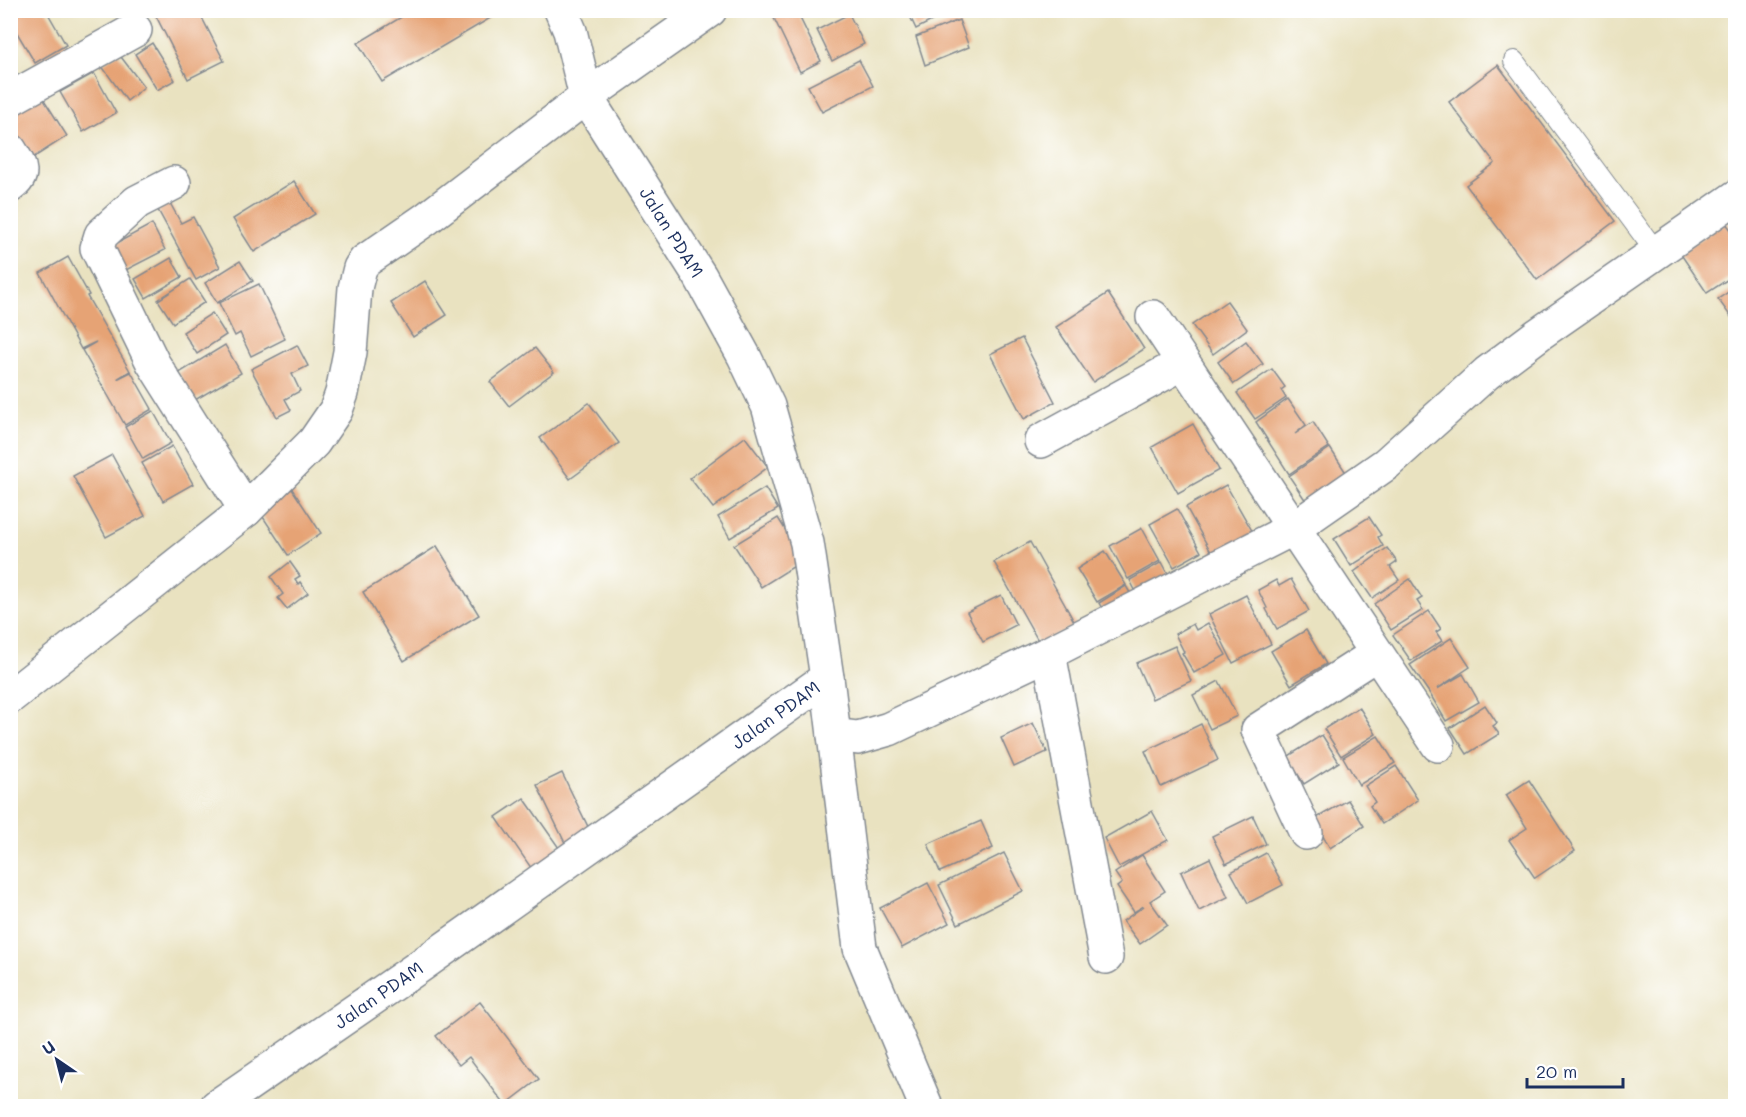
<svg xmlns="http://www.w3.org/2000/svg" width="1746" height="1117" font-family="Mali,sans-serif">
  <rect width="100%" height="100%" fill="#fff"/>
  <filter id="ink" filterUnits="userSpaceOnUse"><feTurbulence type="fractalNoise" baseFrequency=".0167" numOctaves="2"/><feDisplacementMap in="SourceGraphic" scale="12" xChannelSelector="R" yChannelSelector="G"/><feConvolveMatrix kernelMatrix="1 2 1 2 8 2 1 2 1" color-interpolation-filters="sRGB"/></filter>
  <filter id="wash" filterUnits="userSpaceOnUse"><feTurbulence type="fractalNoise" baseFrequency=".008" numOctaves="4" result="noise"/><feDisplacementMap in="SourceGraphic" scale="24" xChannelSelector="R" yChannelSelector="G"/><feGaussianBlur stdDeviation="1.35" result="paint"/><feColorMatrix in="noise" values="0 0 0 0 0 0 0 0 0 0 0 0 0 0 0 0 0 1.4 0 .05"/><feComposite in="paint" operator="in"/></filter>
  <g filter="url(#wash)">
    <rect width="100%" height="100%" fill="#e9e2c0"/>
    <g id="blocks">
      <g fill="#e6a375">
        <polygon points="16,10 46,10 66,45 35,63 10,21 10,14"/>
        <polygon points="163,10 198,10 224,61 188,79 155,14"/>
        <polygon points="413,10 504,10 382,82 358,43"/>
        <polygon points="770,10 816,10 800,18 821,61 800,72"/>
        <polygon points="907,10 953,10 916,29"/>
        <polygon points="849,14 864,44 832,61 817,30"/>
        <polygon points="959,20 969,47 925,65 916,37"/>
        <polygon points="152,43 175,80 157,90 135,54"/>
        <polygon points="118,53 144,87 127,101 101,65"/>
        <polygon points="859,60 873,86 822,112 808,86"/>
        <polygon points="1498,65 1615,221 1537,280 1466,185 1495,163 1449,102"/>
        <polygon points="94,73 116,113 83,132 60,92"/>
        <polygon points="41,95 67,136 25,163 10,139 10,115"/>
        <polygon points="294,181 315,214 254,252 233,219"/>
        <polygon points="170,203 181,223 193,217 220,267 196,280 158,210"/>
        <polygon points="1725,222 1736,236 1736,274 1707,293 1680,253"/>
        <polygon points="152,224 165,250 120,273 106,249"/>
        <polygon points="68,257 89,295 87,296 130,371 117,379 131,372 152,409 125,425 82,350 96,342 81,349 40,273"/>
        <polygon points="171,258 182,277 146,298 135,279"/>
        <polygon points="240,261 253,281 217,303 205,283"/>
        <polygon points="190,279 205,302 173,323 158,300"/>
        <polygon points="425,281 447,315 413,337 391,303"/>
        <polygon points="259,284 285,339 251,356 240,333 235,336 219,303"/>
        <polygon points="1736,287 1736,324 1718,299"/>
        <polygon points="1108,293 1144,349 1093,382 1056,327"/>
        <polygon points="1227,301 1247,329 1213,354 1192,325"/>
        <polygon points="212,313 226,335 197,354 183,332"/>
        <polygon points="1022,338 1055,402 1024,419 990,354"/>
        <polygon points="1246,341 1263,364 1234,384 1218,362"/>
        <polygon points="225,345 241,373 195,400 179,373"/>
        <polygon points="297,345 308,366 292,374 300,391 285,399 291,410 277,417 251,369"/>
        <polygon points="535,348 554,372 509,406 490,382"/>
        <polygon points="1272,369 1285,387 1281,390 1286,398 1255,419 1237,393"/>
        <polygon points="1288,399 1306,425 1295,434 1313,422 1329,447 1289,474 1256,422"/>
        <polygon points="589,403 619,443 570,479 540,438"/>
        <polygon points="153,411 171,443 143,459 125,427"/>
        <polygon points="1193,424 1219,470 1178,493 1152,447"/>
        <polygon points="745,437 768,467 713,508 690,478"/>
        <polygon points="172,446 193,484 163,501 142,463"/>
        <polygon points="1330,448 1354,485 1308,504 1289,476"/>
        <polygon points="112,455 145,516 106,537 73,476"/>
        <polygon points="1226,485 1255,536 1215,559 1186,507"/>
        <polygon points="765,488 778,509 730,538 718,517"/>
        <polygon points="292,489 321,533 288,555 259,511"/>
        <polygon points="1177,509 1201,552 1174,567 1150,524"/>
        <polygon points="1369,517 1381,535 1378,537 1383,546 1351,566 1334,539"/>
        <polygon points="778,518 804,560 761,587 734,545"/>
        <polygon points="1142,528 1160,561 1128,579 1110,546"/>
        <polygon points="1030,542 1076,625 1040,644 994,562"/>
        <polygon points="437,546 479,615 404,661 363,592"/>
        <polygon points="1387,548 1397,562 1390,567 1399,580 1372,598 1354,572"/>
        <polygon points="1105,551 1126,585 1097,602 1077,569"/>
        <polygon points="290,562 300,576 295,579 298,584 300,582 308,593 287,609 278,598 283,594 271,577"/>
        <polygon points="1162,562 1175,587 1142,604 1130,580"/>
        <polygon points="1291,579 1309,611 1277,629 1266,609 1267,608 1258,590 1276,580 1279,586"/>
        <polygon points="1410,579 1422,598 1417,601 1423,610 1391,630 1374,604"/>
        <polygon points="1126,586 1137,605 1109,621 1099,603"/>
        <polygon points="1001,595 1016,625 983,642 967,612"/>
        <polygon points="1246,595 1271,644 1233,663 1209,614"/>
        <polygon points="1429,611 1441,629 1436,632 1442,641 1411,661 1393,635"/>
        <polygon points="1208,623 1226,655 1194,673 1182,653 1184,652 1175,634 1193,624 1196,630"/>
        <polygon points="1306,630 1326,664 1291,685 1271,651"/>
        <polygon points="1451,638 1470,667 1437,689 1463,674 1479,702 1446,721 1430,694 1410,665"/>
        <polygon points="1175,646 1191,681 1152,699 1136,663"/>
        <polygon points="1219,681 1237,716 1210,729 1193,695"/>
        <polygon points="1485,705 1497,723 1493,726 1499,734 1467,754 1450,728"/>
        <polygon points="1359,707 1376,734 1341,756 1324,729"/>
        <polygon points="1033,723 1047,752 1014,767 1001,738"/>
        <polygon points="1201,724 1218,760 1161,787 1145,751"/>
        <polygon points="1322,735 1339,762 1304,784 1287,757"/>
        <polygon points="1378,736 1395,763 1359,785 1343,757"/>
        <polygon points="1396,766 1418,800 1382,824 1370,806 1375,802 1365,786"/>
        <polygon points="562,773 592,835 567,847 537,785"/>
        <polygon points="1529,780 1575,851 1535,878 1509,840 1527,828 1506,795"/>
        <polygon points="524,798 564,855 536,875 496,817"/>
        <polygon points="1348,800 1364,826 1330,848 1313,820"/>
        <polygon points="1152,811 1168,840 1119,867 1104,838"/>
        <polygon points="1253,816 1266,844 1226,864 1212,836"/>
        <polygon points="981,821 993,848 940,872 928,844"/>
        <polygon points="1004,853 1023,891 958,924 939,885"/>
        <polygon points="1266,853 1283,885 1248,903 1231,872"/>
        <polygon points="1142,855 1165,891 1150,901 1167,925 1140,944 1123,921 1144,906 1134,912 1117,887 1122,883 1115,873"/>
        <polygon points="1210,858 1228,897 1199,911 1181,872"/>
        <polygon points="928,883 949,923 902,948 880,908"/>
        <polygon points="480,1002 539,1079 505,1105 469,1057 459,1065 436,1036"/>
      </g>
    </g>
  </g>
  <g filter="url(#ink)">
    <use href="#blocks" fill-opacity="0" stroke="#82888f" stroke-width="1.5"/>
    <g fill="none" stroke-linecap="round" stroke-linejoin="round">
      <g stroke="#82888f" stroke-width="22">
        <polyline id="service" points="1514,61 1656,252"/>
      </g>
      <g stroke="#82888f" stroke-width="36">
        <g id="minor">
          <polyline points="10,99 135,30"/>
          <path d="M10,150C19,165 27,174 10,186"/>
          <polyline points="174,183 137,202 101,235 97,248 153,363 246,510"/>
          <polyline points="1153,317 1438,745"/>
          <polyline points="1041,441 1183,363"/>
          <polyline points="1049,653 1106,957"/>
          <polyline points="827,678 834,735 858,738 889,729 1049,653 1294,528 1386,464 1487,373 1539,334 1736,197"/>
          <polyline points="10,697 246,510 314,442 336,410 342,393 350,352 355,288 360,268 365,261 426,219 586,97 710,10"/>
          <polyline points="834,735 860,948 926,1106"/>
          <polyline points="1306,833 1258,730 1376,654"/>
          <path id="s1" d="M217,1106L420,966L827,678L807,543L768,406L744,356L700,276L586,97L570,31L561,10"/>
        </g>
      </g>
      <use href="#service" stroke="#fff" stroke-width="20"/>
      <use href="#minor" stroke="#fff" stroke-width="33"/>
    </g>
  </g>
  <g text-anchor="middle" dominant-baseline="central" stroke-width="4.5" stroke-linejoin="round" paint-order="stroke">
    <g font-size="18" fill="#1b2f5e" stroke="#fff">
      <text transform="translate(672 232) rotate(58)">Jalan PDAM</text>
      <text stroke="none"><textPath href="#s1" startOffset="682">Jalan PDAM</textPath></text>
      <text stroke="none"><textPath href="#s1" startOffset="196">Jalan PDAM</textPath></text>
    </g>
  </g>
  <rect width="1746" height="1117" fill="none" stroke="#fff" stroke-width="36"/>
  <g transform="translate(57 1060) rotate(325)" stroke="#ffffff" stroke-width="4.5" paint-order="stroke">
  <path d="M0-4.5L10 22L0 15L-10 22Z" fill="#1b2f5e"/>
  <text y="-9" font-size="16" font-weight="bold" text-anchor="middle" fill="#1b2f5e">U</text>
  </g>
  <path d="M1527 1078v9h96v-9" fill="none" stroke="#1b2f5e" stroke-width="3"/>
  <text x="1536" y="1078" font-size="18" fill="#1b2f5e" stroke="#ffffff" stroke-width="4.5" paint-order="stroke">20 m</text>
</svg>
